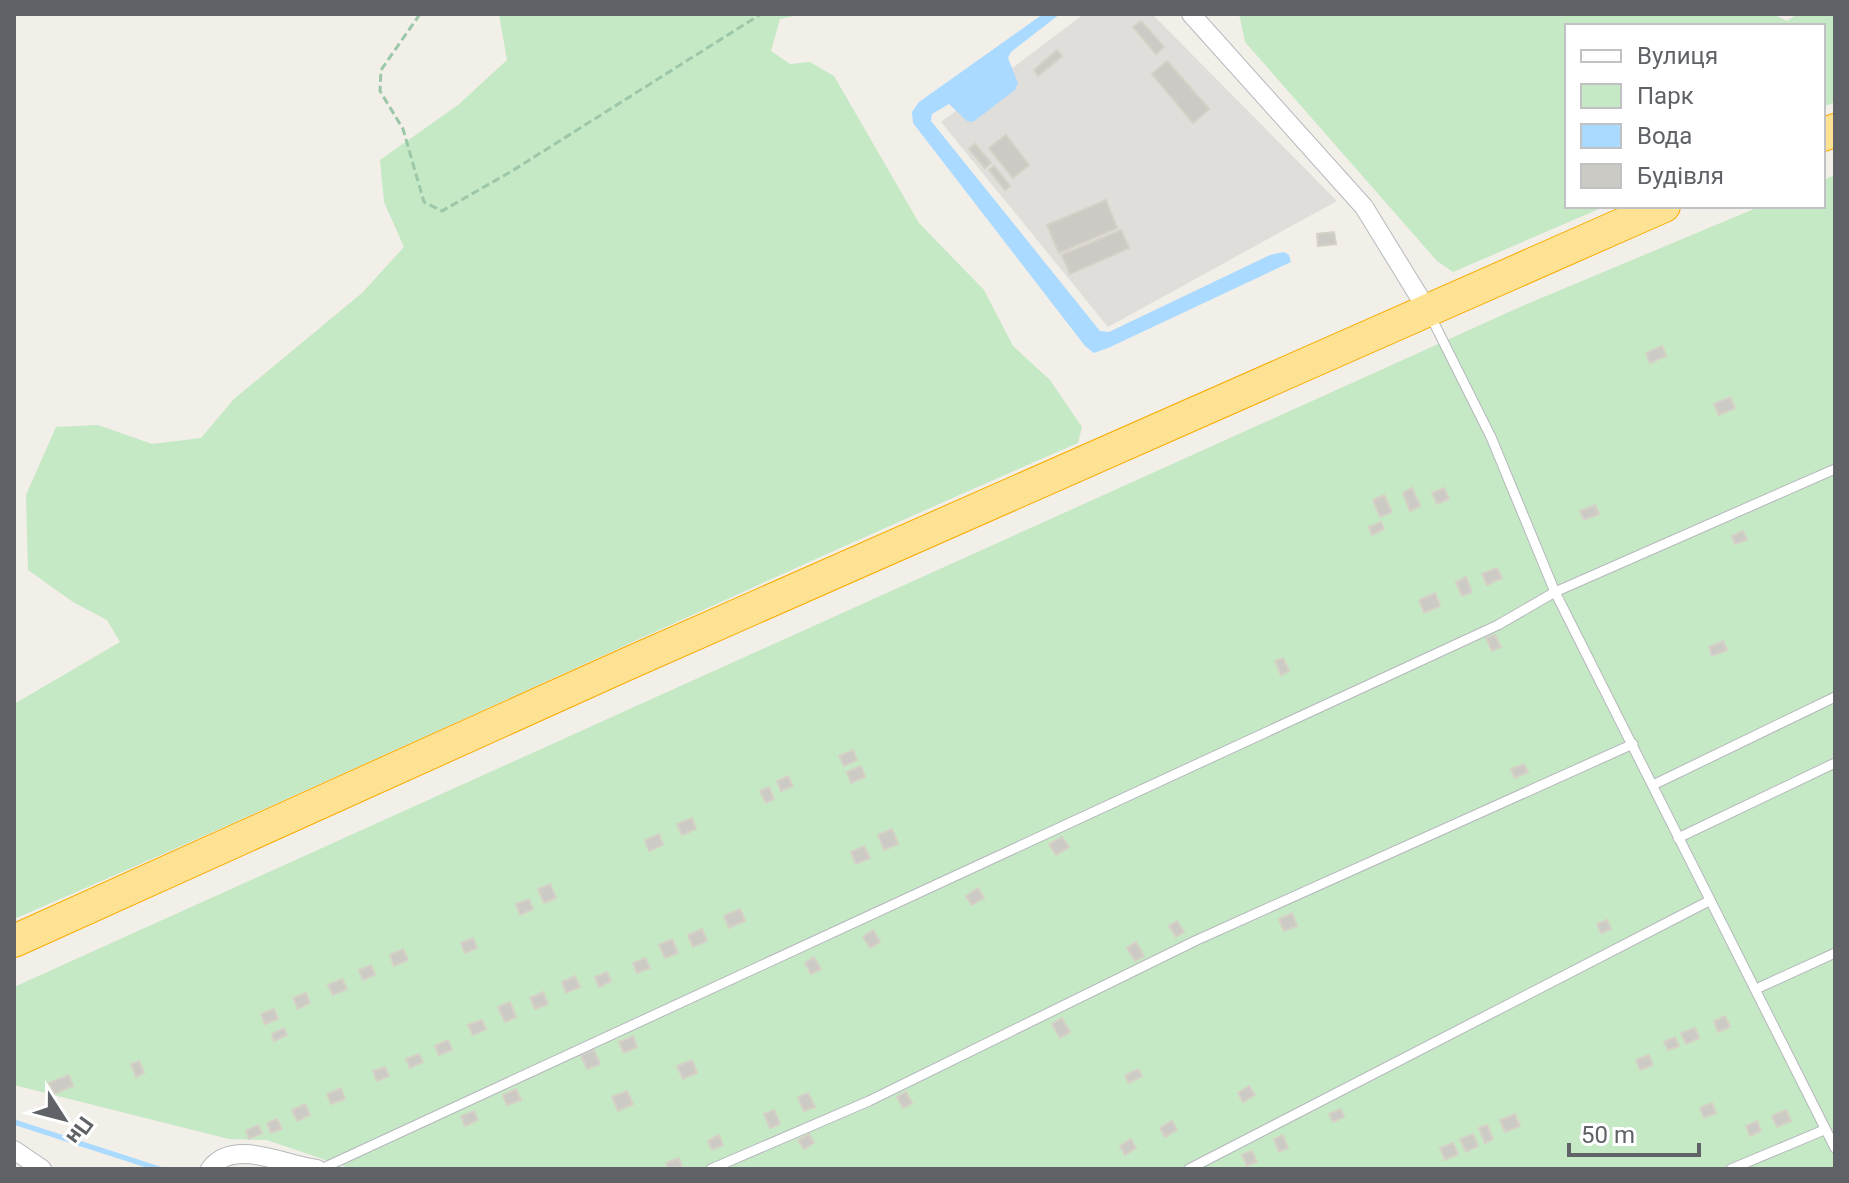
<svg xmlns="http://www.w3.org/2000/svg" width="1849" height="1183" font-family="Roboto,sans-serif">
  <rect width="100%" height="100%" fill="#f1efe8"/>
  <polygon fill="#e0deda" points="1084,14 1152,14 1337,201 1108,327 941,122"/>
  <g fill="#c5e8c5">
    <path d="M499,14H803L780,19L771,51L790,64L810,62L834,76L919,223L984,290L1013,346L1050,380L1082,427L1078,443C721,598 371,765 14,919V704L120,642L107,620L73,602L28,570L26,495L56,427L98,425L152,444L201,438L234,399L362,293L404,247L384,202L380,160L458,105L507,60Z"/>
    <polygon points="1239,14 1773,14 1787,21 1797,14 1835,14 1835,102 1823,107 1823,26 1567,26 1567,206 1606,206 1453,272 1437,261 1245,42"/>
    <polygon points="1835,175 1835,1169 352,1169 267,1140 229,1139 14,1085 14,987 1520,307 1761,206 1823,206 1823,180"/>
  </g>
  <polygon fill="#aadaff" points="1043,14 1060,14 1011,52 1008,58 1018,83 1015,90 973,122 967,121 949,104 932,114 931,121 1100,331 1109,332 1270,255 1284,252 1289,255 1291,262 1108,348 1094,353 1085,346 913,123 912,112 919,102"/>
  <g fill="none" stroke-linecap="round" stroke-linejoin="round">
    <polyline stroke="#aadaff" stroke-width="5" points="14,1122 159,1169"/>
  </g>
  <g fill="#cccac5" stroke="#d6d1c6" stroke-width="2">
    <polygon points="1141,21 1164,47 1156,54 1133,27"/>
    <polygon points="1057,50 1062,56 1038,76 1034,70"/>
    <polygon points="1167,61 1209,109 1193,123 1152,74"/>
    <polygon points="1006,135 1029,165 1013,178 989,148"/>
    <polygon points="975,144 991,163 985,168 969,149"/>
    <polygon points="994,166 1010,186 1005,190 989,170"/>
    <polygon points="1106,200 1117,228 1059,253 1047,225"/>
    <polygon points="1121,230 1129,248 1070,274 1062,255"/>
    <polygon points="1334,232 1336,244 1318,246 1317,234"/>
    <polygon points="1662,346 1666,356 1650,363 1646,353"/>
    <polygon points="1730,397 1735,408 1719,415 1714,404"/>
    <polygon points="1412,488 1420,506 1410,511 1403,493"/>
    <polygon points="1444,488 1449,499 1437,504 1432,493"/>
    <polygon points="1384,495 1392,512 1380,517 1373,500"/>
    <polygon points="1595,505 1599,514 1584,520 1580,511"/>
    <polygon points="1381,522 1384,529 1372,535 1369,527"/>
    <polygon points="1743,531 1747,540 1735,544 1732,536"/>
    <polygon points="1497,568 1502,578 1487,585 1482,574"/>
    <polygon points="1466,577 1472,592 1462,596 1456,582"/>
    <polygon points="1435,593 1440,606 1424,613 1419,600"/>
    <polygon points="1495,635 1501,647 1492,651 1486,638"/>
    <polygon points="1723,641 1727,650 1712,656 1709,647"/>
    <polygon points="1283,658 1289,671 1281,675 1275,661"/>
    <polygon points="853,750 857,760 844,766 839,756"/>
    <polygon points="1524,764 1528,772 1515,778 1511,769"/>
    <polygon points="861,766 865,777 851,783 847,772"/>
    <polygon points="788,776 793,786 781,791 777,781"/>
    <polygon points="769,787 774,799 766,803 760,791"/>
    <polygon points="692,818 696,829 682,835 677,824"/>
    <polygon points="892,829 898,844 884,850 878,835"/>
    <polygon points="659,834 663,845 649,851 645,840"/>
    <polygon points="1062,837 1069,847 1056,855 1049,844"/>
    <polygon points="864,846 870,858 856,864 851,852"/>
    <polygon points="550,884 556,898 544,903 538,889"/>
    <polygon points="978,888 984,898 972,905 966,896"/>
    <polygon points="529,899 533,909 520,915 516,904"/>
    <polygon points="740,909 745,921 729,928 724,916"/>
    <polygon points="1292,913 1297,926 1284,931 1279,919"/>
    <polygon points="1607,920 1611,929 1601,933 1597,924"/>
    <polygon points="1177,921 1184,932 1176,937 1169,926"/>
    <polygon points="702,929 707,941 693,947 688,935"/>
    <polygon points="873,930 880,942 870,948 863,937"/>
    <polygon points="473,938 477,948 465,953 461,943"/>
    <polygon points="672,939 678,953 665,958 659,945"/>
    <polygon points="1136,942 1144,956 1135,961 1127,948"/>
    <polygon points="403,949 408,960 394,966 390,955"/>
    <polygon points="814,957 821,969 811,974 805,963"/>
    <polygon points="645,958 650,968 637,973 633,963"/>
    <polygon points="371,965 375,975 363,980 359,970"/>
    <polygon points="607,972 611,981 599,987 595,977"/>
    <polygon points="575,976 580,987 566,993 562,982"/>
    <polygon points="342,979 347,989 333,995 328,985"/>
    <polygon points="543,992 548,1004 535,1009 530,998"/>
    <polygon points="306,993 310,1003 298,1009 293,998"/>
    <polygon points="510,1002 516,1017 505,1022 498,1007"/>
    <polygon points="274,1009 278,1019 265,1024 261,1014"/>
    <polygon points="1725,1016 1730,1027 1718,1032 1714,1021"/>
    <polygon points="1062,1018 1070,1032 1060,1038 1052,1024"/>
    <polygon points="482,1020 486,1029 473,1035 468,1025"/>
    <polygon points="284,1028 287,1035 274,1041 272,1034"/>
    <polygon points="1695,1028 1699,1038 1686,1044 1681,1033"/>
    <polygon points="633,1036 637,1047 624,1053 619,1042"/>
    <polygon points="1675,1037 1679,1046 1668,1050 1664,1042"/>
    <polygon points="448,1040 452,1050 439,1055 435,1046"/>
    <polygon points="594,1050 600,1064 587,1069 581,1055"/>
    <polygon points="419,1054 423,1062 410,1068 406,1059"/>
    <polygon points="1649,1055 1653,1065 1640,1070 1636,1060"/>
    <polygon points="692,1060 697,1073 683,1079 677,1066"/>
    <polygon points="139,1061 144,1073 136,1077 131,1064"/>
    <polygon points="385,1067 389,1076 377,1081 373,1071"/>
    <polygon points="1138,1069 1142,1076 1129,1083 1125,1076"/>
    <polygon points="69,1075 73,1086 54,1094 49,1083"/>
    <polygon points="1249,1086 1255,1095 1243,1102 1238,1093"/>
    <polygon points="341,1088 345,1099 331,1104 327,1094"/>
    <polygon points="516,1089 521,1100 507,1105 503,1095"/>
    <polygon points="627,1091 633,1104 618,1111 612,1097"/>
    <polygon points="906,1092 912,1103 903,1108 897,1097"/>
    <polygon points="808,1093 815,1107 804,1111 798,1097"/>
    <polygon points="1712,1103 1716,1113 1704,1118 1700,1108"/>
    <polygon points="305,1104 310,1115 297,1121 292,1110"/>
    <polygon points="1341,1109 1344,1117 1333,1122 1329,1114"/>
    <polygon points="774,1110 780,1124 770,1128 764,1114"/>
    <polygon points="1786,1110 1791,1121 1777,1127 1772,1116"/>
    <polygon points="474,1111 478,1120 465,1126 461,1116"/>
    <polygon points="1515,1114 1520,1126 1505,1132 1500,1120"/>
    <polygon points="277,1119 282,1129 271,1133 267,1123"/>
    <polygon points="1172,1121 1177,1130 1165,1137 1160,1128"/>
    <polygon points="1757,1121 1761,1131 1750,1136 1746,1126"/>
    <polygon points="258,1125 262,1133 249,1139 246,1131"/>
    <polygon points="1487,1125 1493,1139 1485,1143 1479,1128"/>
    <polygon points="809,1134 814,1143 804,1149 798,1140"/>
    <polygon points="1473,1134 1478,1146 1466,1152 1460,1139"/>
    <polygon points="719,1135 723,1145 712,1150 708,1141"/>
    <polygon points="1283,1135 1288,1148 1279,1152 1274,1139"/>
    <polygon points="1131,1139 1136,1148 1125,1155 1120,1146"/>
    <polygon points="1453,1143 1458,1154 1445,1160 1440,1148"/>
    <polygon points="1252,1151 1257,1162 1247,1166 1242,1155"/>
    <polygon points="679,1158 682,1167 668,1169 666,1163"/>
  </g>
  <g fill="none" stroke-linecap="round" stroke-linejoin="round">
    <g stroke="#b5b8bc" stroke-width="11">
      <g id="lane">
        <polyline points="1429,313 1491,437 1555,592 1835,1148"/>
        <polyline points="1653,785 1835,697"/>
        <polyline points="1678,838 1835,763"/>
        <polyline points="1756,989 1835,953"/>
        <polyline points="321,1169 1498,625 1555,592 1835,469"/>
        <polyline points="711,1169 869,1101 1197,940 1633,744"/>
        <polyline points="1189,1169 1709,901"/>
        <polyline points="1731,1169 1824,1130"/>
      </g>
    </g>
    <g stroke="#b5b8bc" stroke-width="20">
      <g id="street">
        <polyline points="1191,14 1364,207 1428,311"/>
        <polyline points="14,1150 42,1169"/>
        <path d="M210,1169C234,1137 286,1166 317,1169"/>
      </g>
    </g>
    <g stroke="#f9ab00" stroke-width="34">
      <g id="highway">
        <polyline points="1823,135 1835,130"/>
        <polyline points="14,941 627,664 1664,206"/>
      </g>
    </g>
    <polyline stroke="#9cc7a9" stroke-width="3" stroke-dasharray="8 4" stroke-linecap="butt" points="420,14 381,70 380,91 403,129 424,202 442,211 512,171 761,14"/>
    <use href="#lane" stroke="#fff" stroke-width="9"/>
    <use href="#street" stroke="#fff" stroke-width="18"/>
    <use href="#highway" stroke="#fde293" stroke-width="32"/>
  </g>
  <rect width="1849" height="1183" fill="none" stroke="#5f6368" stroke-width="32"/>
  <rect x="1565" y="24" width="260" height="184" fill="#ffffff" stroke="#bfc1c3" stroke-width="2"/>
  <rect x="1581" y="50" width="40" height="12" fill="#ffffff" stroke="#bfc1c3" stroke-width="2"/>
  <text x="1637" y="64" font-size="24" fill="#5f6368">Вулиця</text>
  <rect x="1581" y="84" width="40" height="24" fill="#c5e8c5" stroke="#bfc1c3" stroke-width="2"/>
  <text x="1637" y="104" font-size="24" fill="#5f6368">Парк</text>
  <rect x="1581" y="124" width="40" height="24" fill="#aadaff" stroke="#bfc1c3" stroke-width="2"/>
  <text x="1637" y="144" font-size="24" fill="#5f6368">Вода</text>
  <rect x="1581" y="164" width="40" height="24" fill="#cccac5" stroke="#bfc1c3" stroke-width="2"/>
  <text x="1637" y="184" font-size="24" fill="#5f6368">Будівля</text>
  <g transform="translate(64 1119) rotate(126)" stroke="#ffffff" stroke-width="6" paint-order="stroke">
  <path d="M0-6L14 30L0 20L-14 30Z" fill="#5f6368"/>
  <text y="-12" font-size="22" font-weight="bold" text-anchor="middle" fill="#5f6368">Пн</text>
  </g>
  <path d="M1569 1143v12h130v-12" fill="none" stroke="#5f6368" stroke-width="4"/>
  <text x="1581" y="1143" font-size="24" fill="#5f6368" stroke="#ffffff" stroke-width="6" paint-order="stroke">50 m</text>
</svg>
